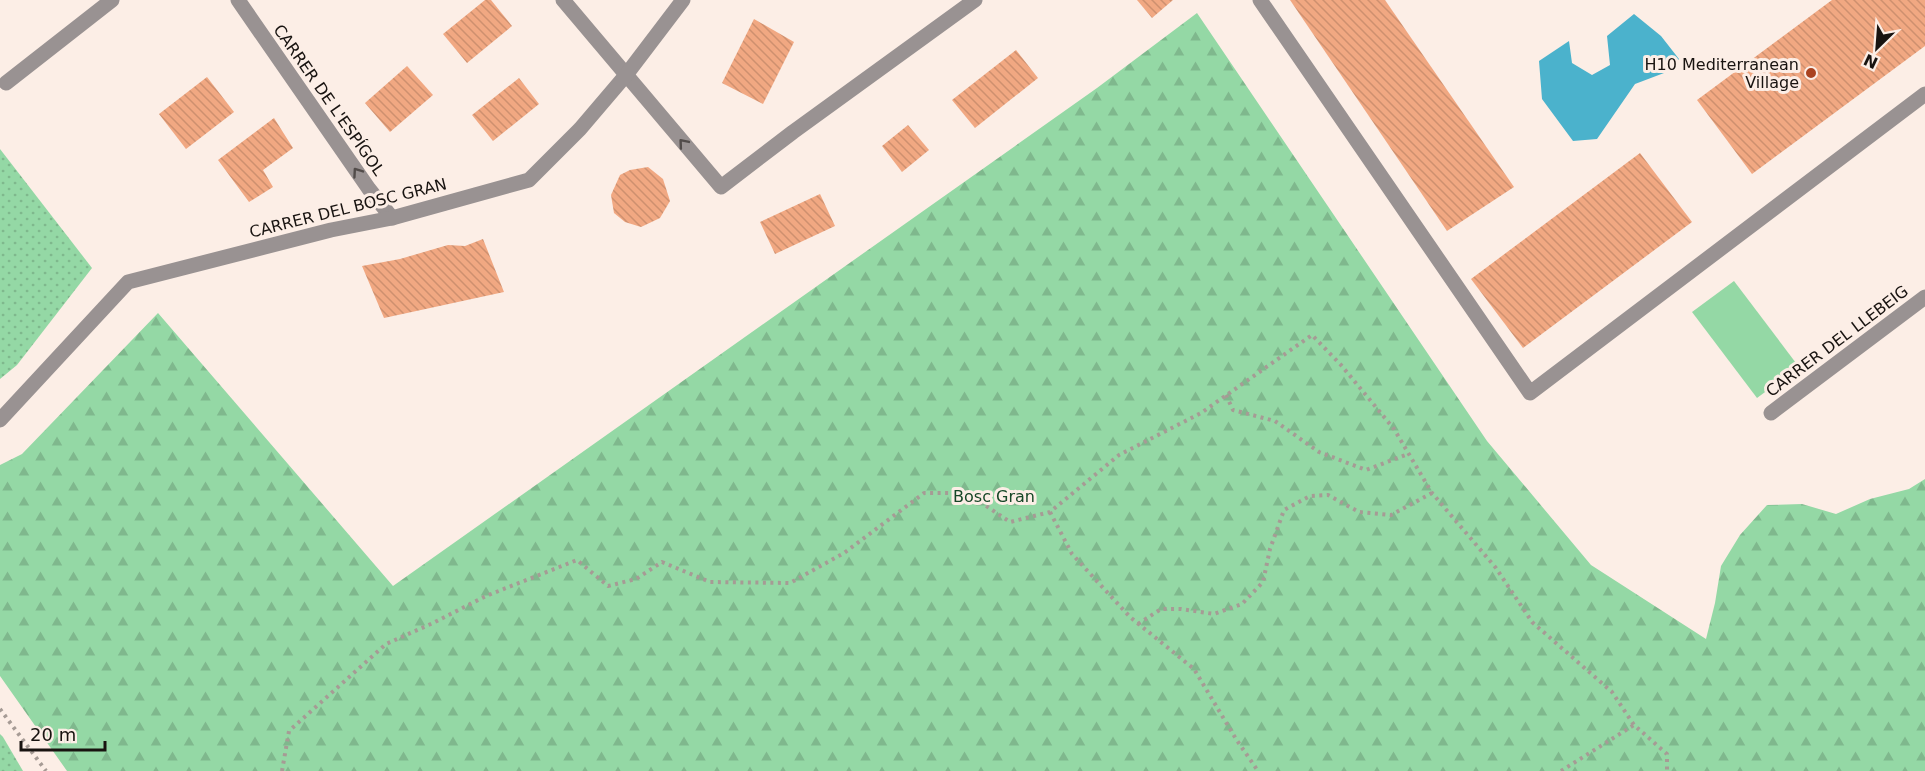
<svg xmlns="http://www.w3.org/2000/svg" width="1925" height="771" font-family="'DejaVu Sans',sans-serif">
  <defs>
    <pattern id="grass-dots" width="8" height="8" patternUnits="userSpaceOnUse" patternTransform="scale(1.5)"><rect width="8" height="8" fill="#94d8a5"/><path d="M2 2h.1M6 6h.1" fill="none" stroke="#7fb88d" stroke-width="1.8" stroke-linecap="round"/></pattern>
    <pattern id="forest-firs" width="22" height="20" patternUnits="userSpaceOnUse" patternTransform="scale(1.5)"><rect width="22" height="20" fill="#94d8a5"/><path d="M5 1l3.5 6h-7zM16 11l3.5 6h-7z" fill="#7fb88d"/></pattern>
    <pattern id="building-back-hatch" width="6" height="6" patternUnits="userSpaceOnUse" patternTransform="scale(1.5)"><rect width="6" height="6" fill="#f1a882"/><path d="M-1 5l2 2M0 0l6 6M5-1l2 2" fill="none" stroke="#ce906f"/></pattern>
  </defs>
  <rect width="100%" height="100%" fill="#fceee6"/>
  <g fill="url(#grass-dots)">
    <polygon points="0,149 92,268 17,365 0,379"/>
    <polygon points="0,734 3,737 23,771 0,771"/>
  </g>
  <polygon fill="url(#forest-firs)" points="1197,13 1487,441 1591,565 1706,639 1715,603 1721,566 1740,535 1767,505 1802,504 1836,514 1870,499 1909,489 1925,479 1925,771 67,771 0,676 0,465 22,454 158,313 393,586 1097,88"/>
  <polygon fill="#94d8a5" points="1734,281 1799,367 1757,398 1692,312"/>
  <polygon fill="#4bb2cc" points="1634,14 1661,36 1679,59 1664,73 1635,84 1597,139 1573,141 1542,99 1539,61 1569,41 1572,63 1592,75 1610,65 1607,36"/>
  <g fill="url(#building-back-hatch)">
    <polygon points="485,0 491,0 512,26 467,63 443,34"/>
    <polygon points="1137,0 1173,0 1152,18"/>
    <polygon points="1290,0 1385,0 1514,187 1447,231"/>
    <polygon points="1832,0 1925,0 1925,46 1752,174 1697,100"/>
    <polygon points="754,19 794,42 763,104 722,83"/>
    <polygon points="1016,50 1038,78 975,128 952,100"/>
    <polygon points="407,66 433,95 390,132 365,103"/>
    <polygon points="207,77 234,112 186,149 159,114"/>
    <polygon points="519,78 539,104 493,141 472,115"/>
    <polygon points="274,118 293,148 263,170 273,187 249,202 218,160"/>
    <polygon points="908,125 929,150 902,172 882,146"/>
    <polygon points="1640,153 1692,222 1523,348 1471,279"/>
    <polygon points="648,167 663,179 670,201 660,218 641,227 625,222 614,213 611,195 620,175 630,170"/>
    <polygon points="820,194 835,226 775,254 760,222"/>
    <polygon points="483,239 504,292 384,318 362,266 400,259 448,245 465,246"/>
  </g>
  <g fill="none" stroke-linecap="round" stroke-linejoin="round">
    <g stroke="#a69b95" stroke-width="4" stroke-dasharray="3 4.5" stroke-linecap="butt">
      <polyline points="1226,395 1233,410 1275,421 1319,452 1366,470 1408,454"/>
      <polyline points="1050,512 1072,554 1130,617 1194,669 1236,739 1258,771"/>
      <polyline points="1138,624 1161,609 1181,609 1214,614 1242,604 1263,582 1270,549 1284,510 1310,496 1328,495 1359,512 1391,515 1432,493"/>
      <polyline points="0,709 46,771"/>
      <polyline points="282,771 289,731 386,644 433,623 486,596 577,560 608,586 636,579 662,562 710,582 790,583 844,553 924,493 967,493 1010,522 1050,512 1119,455 1201,413 1312,335 1341,365 1394,429 1432,493 1496,568 1532,622 1612,692 1634,725 1667,754 1667,771"/>
      <polyline points="1561,771 1634,725"/>
    </g>
    <g stroke="#999292" stroke-width="15">
      <polyline points="238,0 369,189 392,218"/>
      <polyline points="563,0 721,187 793,132 975,0"/>
      <polyline points="1260,0 1530,393 1925,94"/>
      <polyline points="6,83 112,0"/>
      <polyline points="1771,413 1925,297"/>
      <polyline points="0,420 128,282 331,230 392,218 529,180 580,129 626,75 683,0"/>
    </g>
  </g>
  <defs><path id="oneway-chevron" d="M-2-3.5L2.5 0L-2 3.5" fill="none" stroke-width="1.6" stroke-linecap="round" stroke-linejoin="round" transform="scale(1.5)"/></defs>
  <g stroke="#524c4a">
    <use href="#oneway-chevron" transform="translate(683 143) rotate(-130)"/>
    <use href="#oneway-chevron" transform="translate(357 172) rotate(-125)"/>
  </g>
  <circle fill="#aa4320" stroke="#fceee6" stroke-width="2" cx="1811" cy="73" r="6"/>
  <g text-anchor="middle" dominant-baseline="central" stroke-width="6" stroke-linejoin="round" paint-order="stroke">
    <g font-size="16" fill="#181310" stroke="#fceee6" text-anchor="end">
      <text x="1799" y="64">H10 Mediterranean<tspan x="1799" dy="18">Village</tspan></text>
    </g>
    <g font-size="16" fill="#181310" stroke="#fceee6">
      <text transform="translate(329 100) rotate(55)">CARRER DE L'ESPÍGOL</text>
      <text transform="translate(348 208) rotate(-14)">CARRER DEL BOSC GRAN</text>
      <text transform="translate(1837 341) rotate(-37)">CARRER DEL LLEBEIG</text>
    </g>
    <g font-size="16" fill="#154726" stroke="#fceee6">
      <text x="994" y="496">Bosc Gran</text>
    </g>
  </g>
  <g transform="translate(1877 48) rotate(205)" stroke="#fceee6" stroke-width="4.5" paint-order="stroke">
  <path d="M0-4.5L10 22L0 15L-10 22Z" fill="#181310"/>
  <text y="-9" font-size="16" font-weight="bold" text-anchor="middle" fill="#181310">N</text>
  </g>
  <path d="M21 741v9h84v-9" fill="none" stroke="#181310" stroke-width="3"/>
  <text x="30" y="741" font-size="18" fill="#181310" stroke="#fceee6" stroke-width="4.5" paint-order="stroke">20 m</text>
</svg>
